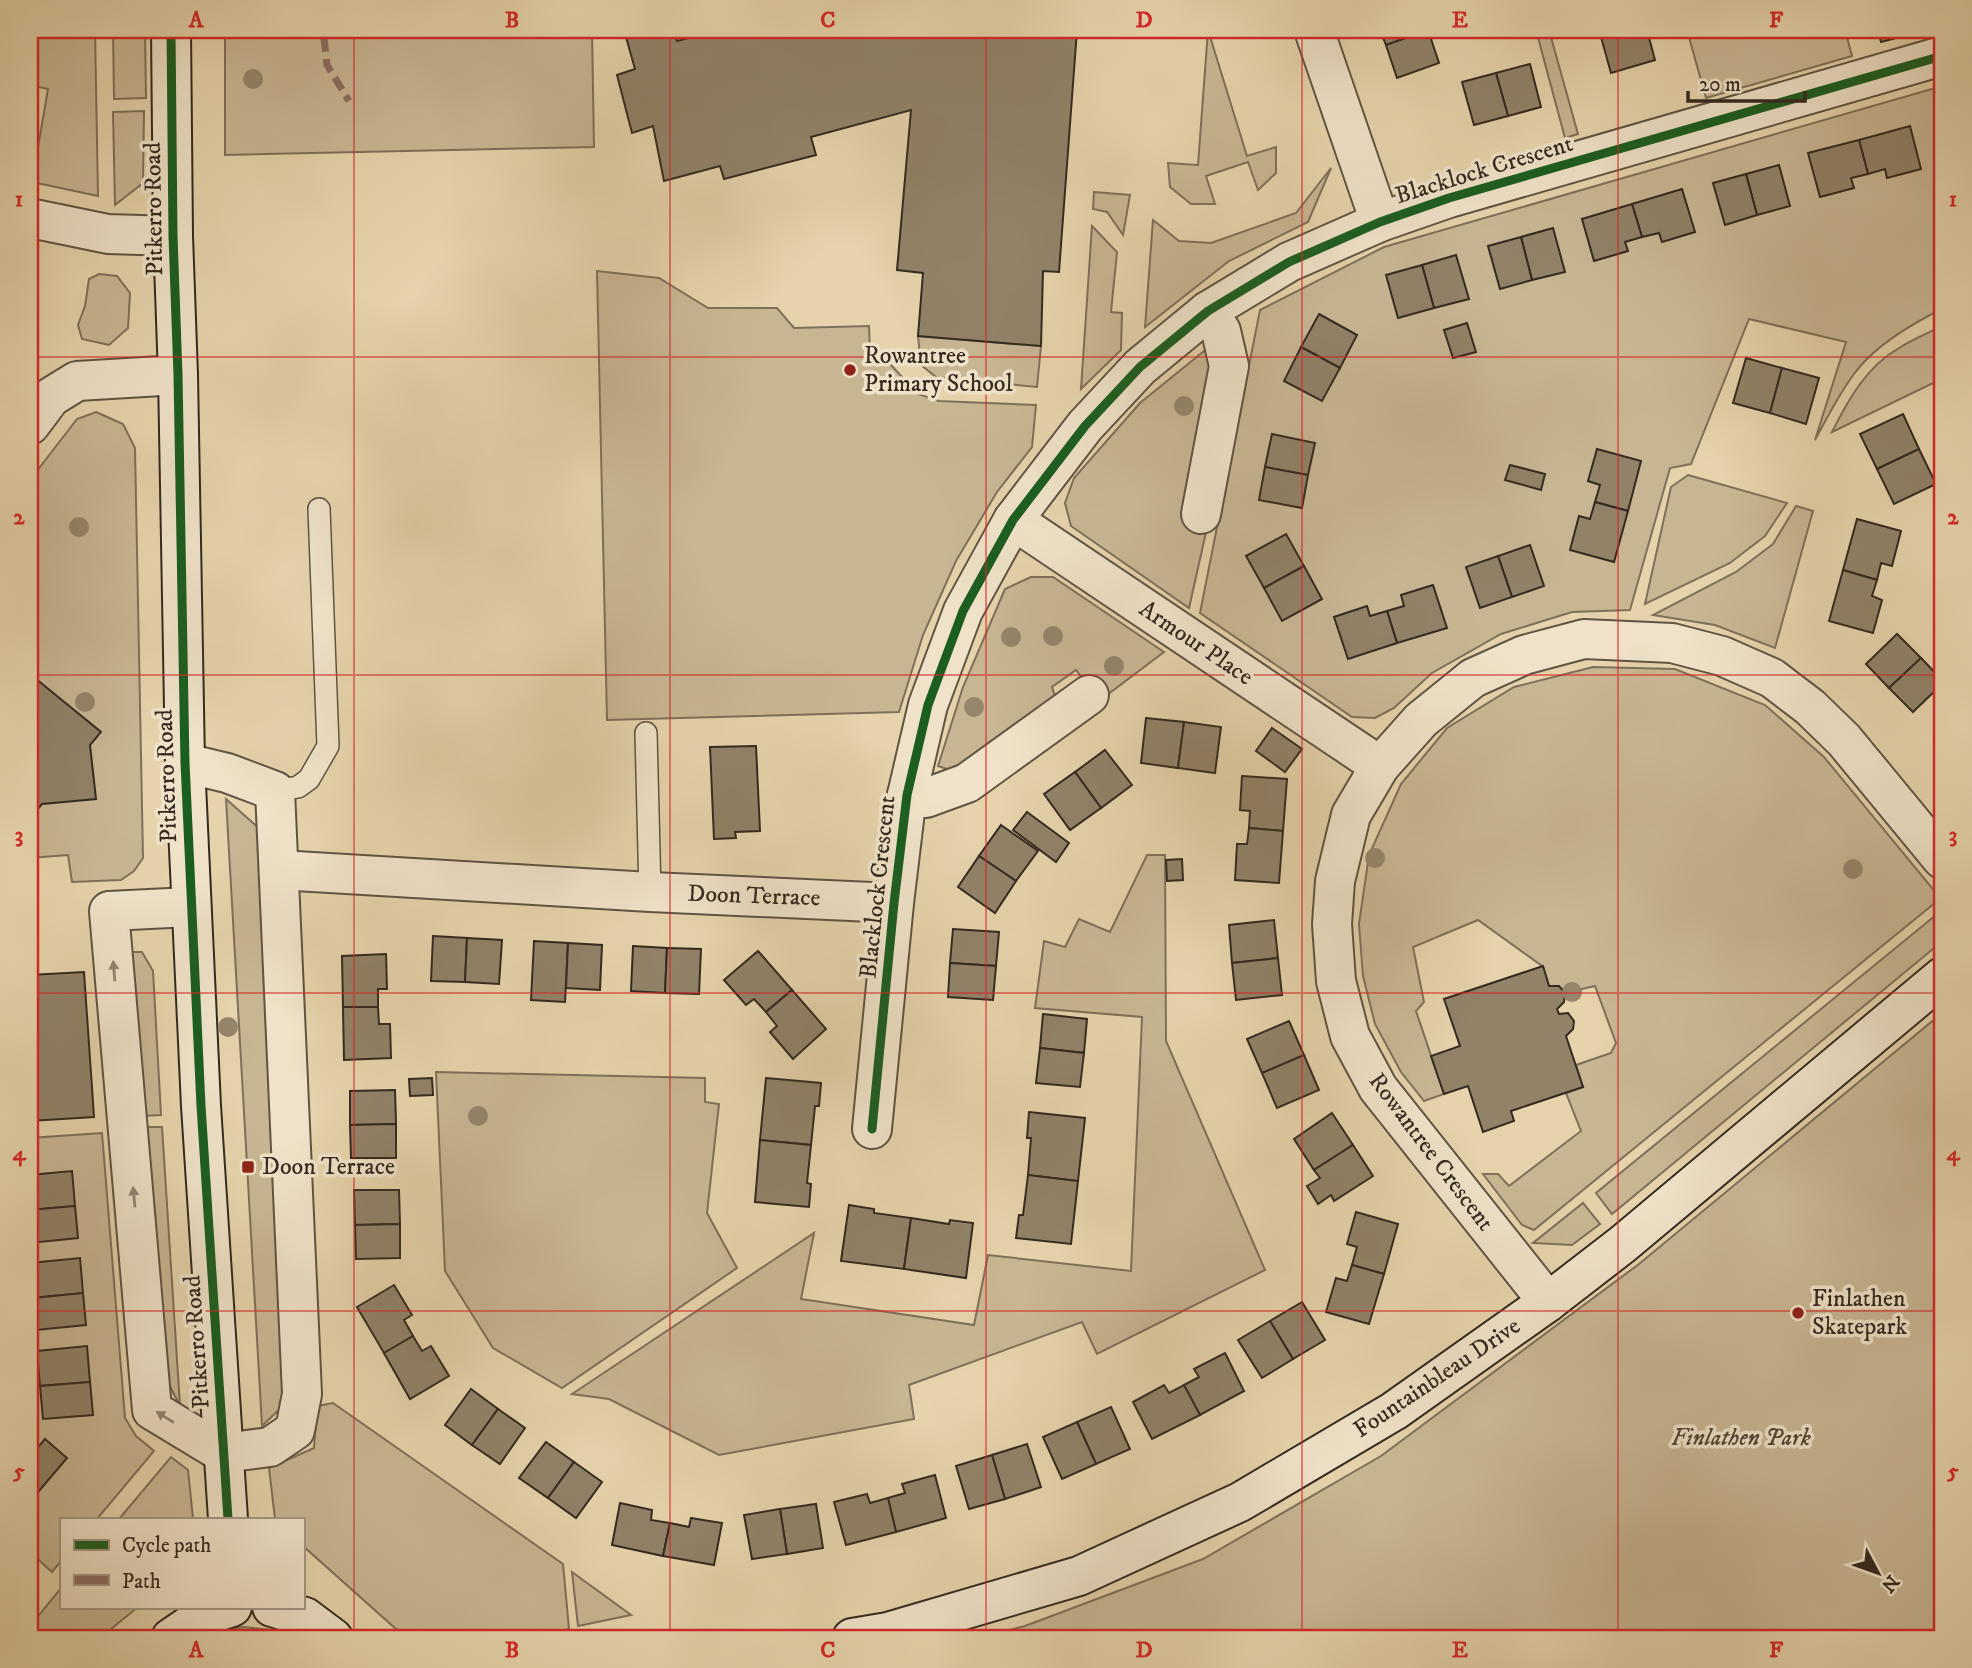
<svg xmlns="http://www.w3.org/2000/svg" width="1972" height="1668" font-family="'IM FELL DW Pica',serif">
  <rect width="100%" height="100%" fill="#e6d3ab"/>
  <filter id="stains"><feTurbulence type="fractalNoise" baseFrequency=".00286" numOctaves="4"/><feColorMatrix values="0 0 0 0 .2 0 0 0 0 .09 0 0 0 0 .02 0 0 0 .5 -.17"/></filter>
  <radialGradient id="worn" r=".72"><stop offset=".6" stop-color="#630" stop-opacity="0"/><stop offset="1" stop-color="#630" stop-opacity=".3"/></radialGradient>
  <g fill="#c8b693" stroke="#7e705a" stroke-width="2">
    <polygon points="30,30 95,30 98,196 32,182 48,89 30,85"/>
    <polygon points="113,30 145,30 146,98 114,99"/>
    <polygon points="225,30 592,30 594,147 225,155"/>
    <polygon points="1208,30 1247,156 1276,147 1276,173 1258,190 1248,162 1206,176 1215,204 1191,204 1170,187 1168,163 1198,165"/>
    <polygon points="1536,30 1549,30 1578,134 1565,138"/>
    <polygon points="1687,30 1845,30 1852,56 1706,98"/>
    <path d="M1942,86V309C1913,323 1873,347 1854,374C1839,394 1827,418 1815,440L1846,342L1749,319L1691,464L1670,468L1630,610L1572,612L1501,634L1432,673L1394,708L1375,718L1352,717L1200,613L1260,310L1384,247Z"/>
    <polygon points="144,111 143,183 115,205 113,112"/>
    <polygon points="1331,168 1308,222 1229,261 1145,327 1153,220 1179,241 1211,243 1296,213"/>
    <polygon points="1094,192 1130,195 1123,235 1107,212 1093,209"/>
    <polygon points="1092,226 1117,252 1111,312 1122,313 1121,350 1081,389"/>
    <polygon points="597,271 659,278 708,308 777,308 794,328 869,326 870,352 891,365 918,394 939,401 1036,405 1032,447 997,492 956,561 923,635 899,712 607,720"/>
    <polygon points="99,274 117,276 130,293 128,328 109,345 82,339 78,325 85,306 89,279"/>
    <path d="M1942,326V399L1933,383L1832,432C1848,400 1867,366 1899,348C1913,339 1928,333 1942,326Z"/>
    <polygon points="918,336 1041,346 1037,387 936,377 921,365"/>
    <polygon points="1204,351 1220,365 1209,519 1189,608 1071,526 1065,503 1074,478 1140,403"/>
    <polygon points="96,412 123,424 135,448 143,858 134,871 121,880 72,882 68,855 30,858 30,480 77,419"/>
    <polygon points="1688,475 1787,503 1765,536 1730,563 1645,604 1671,487"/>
    <polygon points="1796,506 1813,511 1775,648 1715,625 1653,615 1736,572 1773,544"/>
    <polygon points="1031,577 1053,577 1164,652 1099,701 1076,670 1052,687 1058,705 962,774 938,766 963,687 1005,589"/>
    <polygon points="1593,667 1675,669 1765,705 1824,757 1937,894 1936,902 1534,1230 1522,1225 1483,1174 1498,1174 1509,1186 1581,1131 1566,1093 1583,1087 1576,1065 1611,1053 1616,1043 1595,986 1565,993 1559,986 1549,986 1542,966 1478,920 1413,947 1424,1002 1416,1011 1444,1094 1424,1101 1401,1072 1375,1024 1363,976 1359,924 1369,855 1401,784 1447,728 1514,687"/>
    <polygon points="226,799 261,830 286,1403 262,1426"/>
    <polygon points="1147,855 1165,855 1166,1041 1265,1270 1097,1354 1082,1322 909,1385 914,1419 719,1455 609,1399 572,1394 814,1233 801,1299 974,1325 988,1255 1131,1271 1142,1017 1035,1008 1044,941 1065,947 1079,919 1110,932"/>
    <polygon points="1942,910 1942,931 1939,944 1612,1214 1596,1193"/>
    <polygon points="126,952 142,952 153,971 161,1115 141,1116"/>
    <polygon points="1942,1013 1942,1638 977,1638 1025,1626 1203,1559 1381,1456 1639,1264"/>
    <polygon points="436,1072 705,1078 705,1102 719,1104 707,1213 737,1268 562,1388 493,1348 445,1271"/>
    <polygon points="143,1127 162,1127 180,1406 163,1373"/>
    <polygon points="102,1133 125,1418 136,1436 154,1451 97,1519 61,1519 61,1561 52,1572 30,1552 30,1138"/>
    <polygon points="1583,1203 1600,1224 1572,1245 1533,1243"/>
    <polygon points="333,1403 563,1564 569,1629 521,1638 429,1638 396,1629 303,1546 303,1519 275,1519 269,1468 314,1448 317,1406"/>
    <polygon points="171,1457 188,1470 193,1519 119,1519"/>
    <polygon points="572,1572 631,1615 578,1626"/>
    <polygon points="61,1588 61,1607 138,1607 100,1638 30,1638 30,1626"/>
    <polygon points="243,1627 272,1630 290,1638 206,1638 214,1633"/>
  </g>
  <g fill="#918268" stroke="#342a20" stroke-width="2">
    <polygon points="624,30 674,30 677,41 718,30 1077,30 1059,272 1043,271 1041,346 918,336 923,273 897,270 911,110 811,137 816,155 724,179 720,166 664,181 653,126 632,133 617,75 635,69"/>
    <polygon points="1380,30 1428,30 1386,45"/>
    <polygon points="1428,30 1439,63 1397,78 1386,45"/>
    <polygon points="1625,30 1647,30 1655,60 1611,73 1601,37"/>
    <polygon points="1878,30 1923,30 1923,31 1881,42"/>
    <polygon points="1530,64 1541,107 1508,116 1496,73"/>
    <polygon points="1496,73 1508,116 1474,125 1462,82"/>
    <polygon points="1910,126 1921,169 1887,178 1885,169 1868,174 1859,140"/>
    <polygon points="1859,140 1868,174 1851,178 1854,188 1820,197 1808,153"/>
    <polygon points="1779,165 1790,206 1757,215 1746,174"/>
    <polygon points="1746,174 1757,215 1725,225 1713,183"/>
    <polygon points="1682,189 1695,232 1662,242 1659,233 1642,237 1632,204"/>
    <polygon points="1632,204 1642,237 1625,242 1628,251 1594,261 1582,219"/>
    <polygon points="1553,228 1565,272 1532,280 1521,237"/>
    <polygon points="1521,237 1532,280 1500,289 1488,246"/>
    <polygon points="1456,255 1469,299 1434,308 1422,265"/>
    <polygon points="1422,265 1434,308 1398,318 1386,275"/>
    <polygon points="1319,314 1357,335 1340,368 1301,347"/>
    <polygon points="1467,323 1476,352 1453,358 1444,330"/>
    <polygon points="1301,347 1340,368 1322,401 1284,381"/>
    <polygon points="1746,358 1782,368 1770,413 1733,403"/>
    <polygon points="1782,368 1819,378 1806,424 1770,413"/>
    <polygon points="1903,414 1919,449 1877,469 1860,434"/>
    <polygon points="1272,434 1315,443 1308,475 1265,467"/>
    <polygon points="1597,449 1641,461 1628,511 1595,502 1600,485 1588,481"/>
    <polygon points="1919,449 1936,484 1894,504 1877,469"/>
    <polygon points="1510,465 1545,474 1541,490 1505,480"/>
    <polygon points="1265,467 1308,475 1302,508 1259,500"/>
    <polygon points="1595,502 1628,511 1614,562 1570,550 1579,516 1590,519"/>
    <polygon points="1857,519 1901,531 1892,566 1881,563 1877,580 1843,570"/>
    <polygon points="1286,534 1304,566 1264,588 1246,556"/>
    <polygon points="1530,545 1544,586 1512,597 1498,556"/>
    <polygon points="1498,556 1512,597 1480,608 1466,567"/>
    <polygon points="1304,566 1322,599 1282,621 1264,588"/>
    <polygon points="1843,570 1877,580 1872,596 1882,600 1873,633 1829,621"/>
    <polygon points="1433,585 1447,628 1397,643 1387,611 1404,606 1401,595"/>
    <polygon points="1367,606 1370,616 1387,611 1397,643 1348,659 1334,617"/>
    <polygon points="1897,634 1921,658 1889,688 1866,664"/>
    <polygon points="1921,658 1942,680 1942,684 1913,712 1889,688"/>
    <polygon points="30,674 101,732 90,745 96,799 42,804 31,817"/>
    <polygon points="1146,718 1184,722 1178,768 1141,763"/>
    <polygon points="1184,722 1221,727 1215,773 1178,768"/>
    <polygon points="1272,728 1302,749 1285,772 1256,751"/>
    <polygon points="756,746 760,831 735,832 736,838 714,839 710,747"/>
    <polygon points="1105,750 1132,785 1101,808 1075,772"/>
    <polygon points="1075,772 1101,808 1070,830 1044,794"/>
    <polygon points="1242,776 1287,779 1283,831 1249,828 1250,811 1240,810"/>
    <polygon points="1027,812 1069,843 1056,862 1013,830"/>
    <polygon points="1001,825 1038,851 1016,881 979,856"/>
    <polygon points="1249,828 1283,831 1279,883 1235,880 1237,844 1247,844"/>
    <polygon points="979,856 1016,881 995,913 958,887"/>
    <polygon points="1182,859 1183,880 1167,881 1166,860"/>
    <polygon points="1274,920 1278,958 1232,963 1229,925"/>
    <polygon points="953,929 999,932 996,966 950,963"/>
    <polygon points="433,936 467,938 465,982 431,981"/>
    <polygon points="467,938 502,940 499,984 465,982"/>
    <polygon points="534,941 568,943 565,1002 531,1000"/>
    <polygon points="568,943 602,945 600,990 566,988"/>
    <polygon points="633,946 667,948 665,993 631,991"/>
    <polygon points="667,948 701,949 699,994 665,993"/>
    <polygon points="758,951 792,990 766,1012 754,999 746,1005 724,980"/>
    <polygon points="386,954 387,989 378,989 378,1007 343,1007 342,956"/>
    <polygon points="1278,958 1282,995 1236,1000 1232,963"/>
    <polygon points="950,963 996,966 993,1000 948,997"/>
    <polygon points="1543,966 1549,986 1559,986 1565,993 1564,1002 1557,1009 1559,1014 1568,1013 1574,1021 1573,1029 1566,1036 1583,1087 1511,1111 1514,1121 1483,1132 1468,1086 1444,1094 1431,1056 1460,1046 1444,999"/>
    <polygon points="84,972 94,1117 30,1121 30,975"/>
    <polygon points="792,990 826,1029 793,1059 770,1032 777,1026 766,1012"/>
    <polygon points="343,1007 378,1007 379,1024 390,1024 391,1058 344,1060"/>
    <polygon points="1043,1014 1087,1019 1084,1053 1040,1048"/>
    <polygon points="1289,1021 1304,1055 1262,1073 1247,1039"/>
    <polygon points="1040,1048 1084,1053 1080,1087 1036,1083"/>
    <polygon points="1304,1055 1319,1090 1277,1108 1262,1073"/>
    <polygon points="432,1078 433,1095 410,1096 409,1079"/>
    <polygon points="766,1078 821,1083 819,1106 815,1106 811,1145 760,1140"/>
    <polygon points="395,1090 396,1124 350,1125 350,1091"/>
    <polygon points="1029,1112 1085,1118 1078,1181 1028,1175 1031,1138 1027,1138"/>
    <polygon points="1332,1113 1353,1145 1314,1170 1294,1139"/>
    <polygon points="396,1124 396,1158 351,1158 350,1125"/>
    <polygon points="760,1140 811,1145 807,1183 811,1184 809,1207 755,1202"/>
    <polygon points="1353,1145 1373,1176 1334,1201 1331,1195 1318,1204 1307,1186 1320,1178 1314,1170"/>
    <polygon points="72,1171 75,1206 30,1210 30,1175"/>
    <polygon points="1028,1175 1078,1181 1071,1244 1016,1238 1019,1215 1023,1215"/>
    <polygon points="354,1190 399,1190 400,1224 355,1225"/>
    <polygon points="849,1205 874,1209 874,1213 911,1218 904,1269 841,1261"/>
    <polygon points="75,1206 78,1238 30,1243 30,1210"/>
    <polygon points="1356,1212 1398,1224 1384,1274 1352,1265 1357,1247 1347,1244"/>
    <polygon points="911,1218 949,1224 950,1220 973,1223 966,1278 904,1269"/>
    <polygon points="400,1224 400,1258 356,1259 355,1225"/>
    <polygon points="80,1258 83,1293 33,1298 30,1263"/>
    <polygon points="1352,1265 1384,1274 1369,1324 1326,1312 1336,1278 1347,1281"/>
    <polygon points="394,1285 412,1315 404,1320 413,1336 384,1353 357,1307"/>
    <polygon points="83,1293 86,1325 36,1330 33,1298"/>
    <polygon points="1302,1302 1325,1340 1293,1359 1270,1321"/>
    <polygon points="1270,1321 1293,1359 1262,1378 1238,1340"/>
    <polygon points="413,1336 422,1351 431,1346 449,1376 410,1399 384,1353"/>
    <polygon points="87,1346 90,1382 40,1386 37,1351"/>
    <polygon points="1225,1353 1244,1391 1200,1415 1184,1385 1199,1377 1194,1369"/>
    <polygon points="90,1382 93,1415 43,1419 40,1386"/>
    <polygon points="1164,1385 1169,1393 1184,1385 1200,1415 1152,1439 1133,1402"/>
    <polygon points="471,1389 498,1409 472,1445 445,1425"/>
    <polygon points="1111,1407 1130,1449 1096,1464 1077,1422"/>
    <polygon points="498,1409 525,1428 500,1464 472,1445"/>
    <polygon points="1077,1422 1096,1464 1062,1479 1043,1437"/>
    <polygon points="45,1439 67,1458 33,1498 30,1495 30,1452 32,1454"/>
    <polygon points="546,1442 574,1462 548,1498 519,1478"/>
    <polygon points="1027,1444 1041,1487 1005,1499 992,1455"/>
    <polygon points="992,1455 1005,1499 969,1509 956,1466"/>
    <polygon points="574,1462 602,1482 576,1518 548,1498"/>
    <polygon points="935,1475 946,1518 896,1532 888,1498 905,1493 902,1484"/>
    <polygon points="867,1494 870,1503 888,1498 896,1532 846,1545 834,1502"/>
    <polygon points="620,1503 652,1510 651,1520 670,1523 663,1556 612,1545"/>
    <polygon points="816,1504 823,1548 787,1554 780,1509"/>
    <polygon points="780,1509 787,1554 752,1559 744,1515"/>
    <polygon points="691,1518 722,1523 714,1565 663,1556 670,1523 689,1527"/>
  </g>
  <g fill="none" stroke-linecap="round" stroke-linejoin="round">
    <g stroke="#605443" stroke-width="24">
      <g id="lane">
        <polyline points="646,733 650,892"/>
        <polyline points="275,791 298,787 309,779 328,746 319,509"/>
      </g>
    </g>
    <g stroke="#605443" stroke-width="42">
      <g id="street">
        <polyline points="1314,30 1380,222"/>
        <polyline points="30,218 108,234 173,236"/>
        <polyline points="30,425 51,397 77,381 178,375"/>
        <polyline points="1201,514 1229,366 1221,331 1208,311"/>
        <polyline points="1013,520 1380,766"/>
        <polyline points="185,763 227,773 275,791 302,1394 295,1430 270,1447 223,1453 152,1410 109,911 190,907"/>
        <polyline points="907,795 926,798 967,783 1089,695"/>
        <polyline points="279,870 650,892 894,903"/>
        <polyline points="872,1129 894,903 907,795 928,705 963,611 1013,520 1085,426 1140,367 1208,311 1289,262 1380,222 1449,198 1942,56"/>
        <polyline points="1548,1302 1378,1088 1350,1036 1336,981 1332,924 1335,881 1351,815 1380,766 1421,720 1473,678 1524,655 1584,639 1672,643 1722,656 1772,678 1810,707 1844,740 1942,859"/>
      </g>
    </g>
    <g stroke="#342a20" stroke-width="42">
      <g id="secondary">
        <polyline points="171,30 173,236 178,375 185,763 201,1106 228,1519"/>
        <polyline points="272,1607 305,1617 333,1638"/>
        <polyline points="171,1638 202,1617 232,1607"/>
        <polyline points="852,1638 888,1632 1079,1576 1240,1502 1394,1411 1548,1302 1623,1244 1942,977"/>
      </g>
    </g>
    <use href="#lane" stroke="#efe2c8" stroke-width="21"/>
    <use href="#street" stroke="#efe2c8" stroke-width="38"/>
    <use href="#secondary" stroke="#efe2c8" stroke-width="38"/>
    <polyline stroke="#8d6e63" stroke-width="7" stroke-dasharray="14 7" stroke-linecap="butt" points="324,38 327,65 349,101"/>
    <g stroke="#efe2c8" stroke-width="13">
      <g id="cycleway">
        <polyline points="171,30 173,236 178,375 185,763 201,1106 228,1519"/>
        <polyline points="872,1129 894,903 907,795 928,705 963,611 1013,520 1085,426 1140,367 1208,311 1289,262 1380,222 1449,198 1942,56"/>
      </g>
    </g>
    <use href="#cycleway" stroke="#1b5e20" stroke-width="9"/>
  </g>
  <g fill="#95856b">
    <circle cx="253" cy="79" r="10"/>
    <circle cx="1184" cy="406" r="10"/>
    <circle cx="79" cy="527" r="10"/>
    <circle cx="1053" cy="636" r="10"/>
    <circle cx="1011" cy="637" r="10"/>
    <circle cx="1114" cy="666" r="10"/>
    <circle cx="85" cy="702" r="10"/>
    <circle cx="974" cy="707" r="10"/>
    <circle cx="1375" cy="858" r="10"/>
    <circle cx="1853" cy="869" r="10"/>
    <circle cx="1572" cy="992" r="10"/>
    <circle cx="228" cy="1027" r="10"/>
    <circle cx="478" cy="1116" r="10"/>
  </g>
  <defs><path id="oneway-solid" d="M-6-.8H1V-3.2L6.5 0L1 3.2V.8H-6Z" transform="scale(1.75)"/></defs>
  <g fill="#928674">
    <use href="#oneway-solid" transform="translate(114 971) rotate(-95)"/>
    <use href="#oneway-solid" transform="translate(134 1197) rotate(-95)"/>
    <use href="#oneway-solid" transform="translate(165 1417) rotate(-148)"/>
  </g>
  <path fill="none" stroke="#d62828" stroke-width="2" stroke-opacity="0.55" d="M354,30V1638M670,30V1638M986,30V1638M1302,30V1638M1618,30V1638M30,357H1942M30,675H1942M30,993H1942M30,1311H1942"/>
  <g fill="#8f2418" stroke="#efe2c8" stroke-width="2.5">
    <circle cx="850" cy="370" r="7"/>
    <rect x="241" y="1160" width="14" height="14" rx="3.5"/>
    <circle cx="1798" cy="1313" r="7"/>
  </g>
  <g text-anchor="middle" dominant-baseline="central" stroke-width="7" stroke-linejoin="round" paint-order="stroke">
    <g font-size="24" fill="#342a20" stroke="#efe2c8">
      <text transform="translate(1484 170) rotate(-17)">Blacklock Crescent</text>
      <text transform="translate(154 209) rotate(-91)">Pitkerro Road</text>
      <text transform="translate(1196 643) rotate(34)">Armour Place</text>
      <text transform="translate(167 776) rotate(-92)">Pitkerro Road</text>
      <text transform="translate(878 887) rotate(-84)">Blacklock Crescent</text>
      <text transform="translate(754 896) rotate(2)">Doon Terrace</text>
      <text transform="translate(1431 1152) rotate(53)">Rowantree Crescent</text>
      <text transform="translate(197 1342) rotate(-94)">Pitkerro Road</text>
      <text transform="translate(1437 1378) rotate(-34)">Fountainbleau Drive</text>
    </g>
    <g font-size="24" fill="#342a20" stroke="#efe2c8" text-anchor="start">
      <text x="864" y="356">Rowantree<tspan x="864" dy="28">Primary School</tspan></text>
      <text x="262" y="1167">Doon Terrace</text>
      <text x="1812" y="1299">Finlathen<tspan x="1812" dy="28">Skatepark</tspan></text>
    </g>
    <g font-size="24" font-style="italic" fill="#524637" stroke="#efe2c8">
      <text x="1741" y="1438">Finlathen Park</text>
    </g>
  </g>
  <rect width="1972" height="1668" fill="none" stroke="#e6d3ab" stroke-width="77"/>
  <rect x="60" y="1518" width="245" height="91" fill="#efe2c8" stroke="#a49885" stroke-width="2"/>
  <rect x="74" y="1540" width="35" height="10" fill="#1b5e20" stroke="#a49885" stroke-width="2"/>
  <text x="122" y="1552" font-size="21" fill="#342a20">Cycle path</text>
  <rect x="74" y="1575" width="35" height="10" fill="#8d6e63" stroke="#a49885" stroke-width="2"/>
  <text x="122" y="1588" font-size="21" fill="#342a20">Path</text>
  <g transform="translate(1878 1573) rotate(131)" stroke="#efe2c8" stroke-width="5" paint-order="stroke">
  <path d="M0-5L12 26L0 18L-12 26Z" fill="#342a20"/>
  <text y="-10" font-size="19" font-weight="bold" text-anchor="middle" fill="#342a20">N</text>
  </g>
  <path d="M1688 91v10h117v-10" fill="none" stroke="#342a20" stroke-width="3.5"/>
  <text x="1699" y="91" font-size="21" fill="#342a20" stroke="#efe2c8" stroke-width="5" paint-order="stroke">20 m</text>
  <rect x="38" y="38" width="1896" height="1592" fill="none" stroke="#d62828" stroke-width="2.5"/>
  <g font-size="23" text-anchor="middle" font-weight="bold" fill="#d62828">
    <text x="196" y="27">A</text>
    <text x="512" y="27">B</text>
    <text x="828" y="27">C</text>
    <text x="1144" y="27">D</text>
    <text x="1460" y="27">E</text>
    <text x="1776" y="27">F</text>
    <text x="19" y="206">1</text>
    <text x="1953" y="206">1</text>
    <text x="19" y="524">2</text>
    <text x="1953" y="524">2</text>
    <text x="19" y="842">3</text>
    <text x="1953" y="842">3</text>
    <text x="19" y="1160">4</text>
    <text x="1953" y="1160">4</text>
    <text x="19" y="1478">5</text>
    <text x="1953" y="1478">5</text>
    <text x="196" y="1657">A</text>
    <text x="512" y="1657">B</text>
    <text x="828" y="1657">C</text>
    <text x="1144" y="1657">D</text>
    <text x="1460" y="1657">E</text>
    <text x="1776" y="1657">F</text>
  </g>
  <rect width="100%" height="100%" filter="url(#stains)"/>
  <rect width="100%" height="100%" fill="url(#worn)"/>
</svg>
